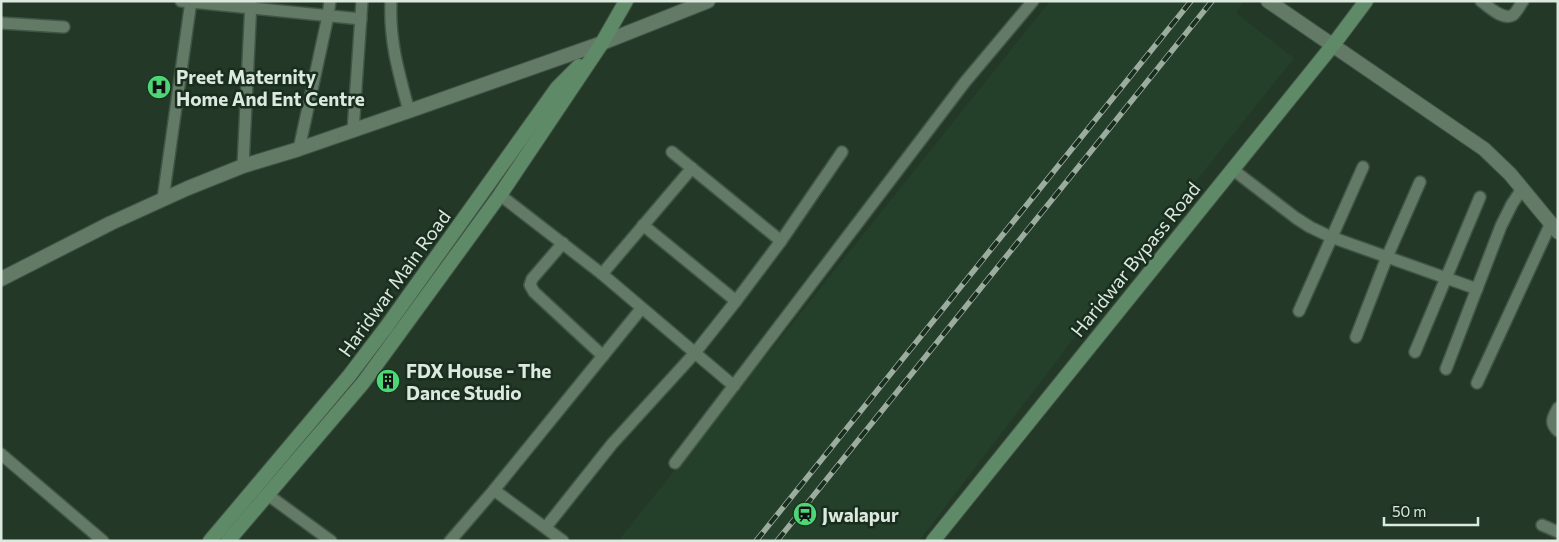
<svg xmlns="http://www.w3.org/2000/svg" width="1559" height="542" font-family="Commissioner,sans-serif">
  <rect width="100%" height="100%" fill="#233827"/>
  <polygon fill="#24402a" points="1050,1 1244,1 1236,13 1294,58 1149,240 919,541 618,541"/>
  <g fill="none" stroke-linecap="round" stroke-linejoin="round">
    <g stroke="#415446" stroke-width="14">
      <g id="minor">
        <polyline points="181,1 361,19"/>
        <path d="M391,1C389,41 399,74 409,111"/>
        <path d="M1481,1C1489,7 1503,21 1513,15C1517,12 1520,5 1523,1"/>
        <polyline points="1,23 64,27"/>
        <polyline points="353,131 362,1"/>
        <polyline points="299,149 328,16 330,1"/>
        <polyline points="672,152 781,241"/>
        <polyline points="243,166 251,1"/>
        <polyline points="1232,169 1296,218 1310,227 1331,237 1477,289"/>
        <polyline points="500,195 602,274 734,386"/>
        <polyline points="163,199 191,1"/>
        <polyline points="643,225 736,301"/>
        <polyline points="563,243 532,279 530,285 534,292 603,356"/>
        <polyline points="602,274 692,168"/>
        <polyline points="1299,311 1363,167"/>
        <polyline points="1356,337 1387,257 1420,182"/>
        <polyline points="1415,352 1480,197"/>
        <polyline points="1446,369 1501,226 1512,204 1522,189"/>
        <polyline points="1477,383 1551,223"/>
        <path d="M1558,408C1553,417 1549,423 1558,431"/>
        <polyline points="1,454 103,541"/>
        <polyline points="675,463 965,82 1033,1"/>
        <polyline points="494,490 563,541"/>
        <polyline points="268,495 331,541"/>
        <polyline points="1542,525 1558,532"/>
        <polyline points="546,527 612,444 694,354 736,301 781,241 842,152"/>
        <polyline points="450,541 494,490 641,309"/>
      </g>
    </g>
    <g stroke="#415446" stroke-width="16">
      <g id="tertiary">
        <polyline points="1268,1 1484,149 1510,174 1558,232"/>
        <polyline points="1,279 111,223 188,188 243,166 299,149 409,111 602,43 708,1"/>
      </g>
    </g>
    <g stroke="#415446" stroke-width="16">
      <g id="secondary">
        <polyline points="210,541 349,376 387,326 557,88 579,66"/>
        <polyline points="228,541 363,383 500,195 602,43 626,1"/>
        <polyline points="933,541 1333,45 1366,1"/>
      </g>
    </g>
    <use href="#minor" stroke="#627a66" stroke-width="11"/>
    <use href="#tertiary" stroke="#627a66" stroke-width="14"/>
    <use href="#secondary" stroke="#5f8a68" stroke-width="14"/>
    <g stroke="#9cac9f" stroke-width="5.5">
      <g id="rail">
        <polyline points="756,541 1191,1"/>
        <polyline points="777,541 1212,1"/>
      </g>
    </g>
    <use href="#rail" stroke="#192e1e" stroke-width="4" stroke-dasharray="11" stroke-linecap="butt"/>
  </g>
  <defs>
    <g id="hospital-disc" transform="scale(1.25)"><circle r="9.5" fill="#4cd676" stroke="#192e1e"/><path d="M-5-5h3v3.5h4V-5h3V5h-3V1.5h-4V5h-3Z" fill="#111"/></g>
    <g id="building-disc" transform="scale(1.25)"><circle r="9.5" fill="#4cd676" stroke="#192e1e"/><path d="M-4-6H4V6H1V3H-1V6H-4ZM-2.5-4.3h1.7v1.8h-1.7ZM.8-4.3h1.7v1.8H.8ZM-2.5-1h1.7V.8h-1.7ZM.8-1h1.7V.8H.8Z" fill="#111"/></g>
    <g id="station-disc" transform="scale(1.25)"><circle r="9.5" fill="#4cd676" stroke="#192e1e"/><path d="M-3-6H3Q5-6 5-4V2Q5 4 3 4L4.5 6H3L1.5 4h-3L-3 6H-4.5L-3 4Q-5 4-5 2V-4Q-5-6-3-6ZM-3.5-4v3h7v-3ZM-3.5 1v1.5H-2V1ZM2 1v1.5H3.5V1Z" fill="#111"/></g>
  </defs>
  <g fill-rule="evenodd">
    <use href="#hospital-disc" x="159" y="87"/>
    <use href="#building-disc" x="388" y="381"/>
    <use href="#station-disc" x="805" y="514"/>
  </g>
  <g text-anchor="middle" dominant-baseline="central" stroke-width="5" stroke-linejoin="round" paint-order="stroke">
    <g font-size="19" font-weight="bold" fill="#dce9de" stroke="#192e1e" text-anchor="start">
      <text x="176" y="76">Preet Maternity<tspan x="176" dy="22">Home And Ent Centre</tspan></text>
      <text x="406" y="370">FDX House - The<tspan x="406" dy="22">Dance Studio</tspan></text>
      <text x="822" y="514">Jwalapur</text>
    </g>
    <g font-size="19" fill="#dce9de" stroke="#192e1e">
      <text transform="translate(1135 259) rotate(-51)">Haridwar Bypass Road</text>
      <text transform="translate(394 283) rotate(-54)">Haridwar Main Road</text>
    </g>
  </g>
  <rect width="1559" height="542" fill="none" stroke="#dce9de" stroke-width="5"/>
  <path d="M1384 517v8h94v-8" fill="none" stroke="#dce9de" stroke-width="2.5"/>
  <text x="1392" y="517" font-size="15" fill="#dce9de" stroke="#192e1e" stroke-width="4" paint-order="stroke">50 m</text>
</svg>
